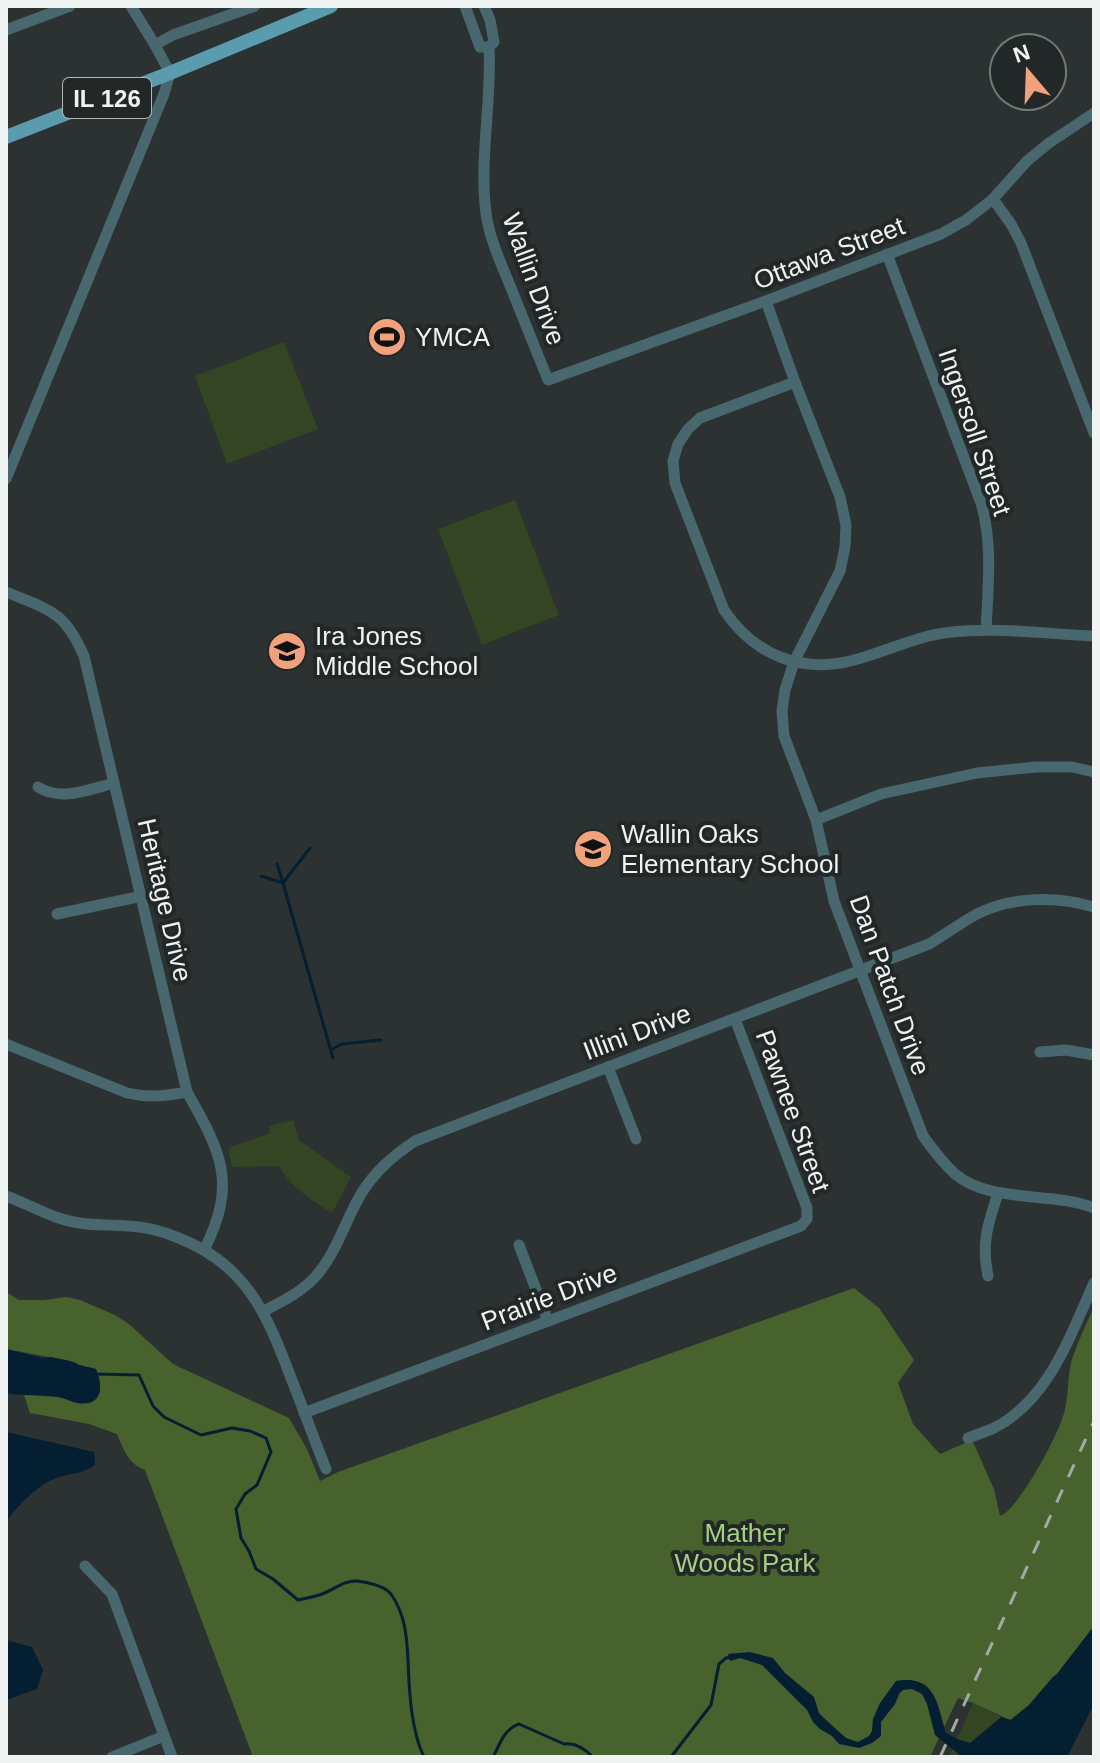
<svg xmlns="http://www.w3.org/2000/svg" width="1100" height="1763" font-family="Arial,sans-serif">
  <rect width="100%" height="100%" fill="#2b3231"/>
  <g fill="#334522">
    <polygon points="284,342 318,429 227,464 195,376"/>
    <polygon points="515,500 559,615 482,645 438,529"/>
    <path d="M293,1120L299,1140L351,1177L332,1213C313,1201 290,1187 279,1166L232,1167L228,1148L270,1133L269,1126Z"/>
    <polygon points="973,1703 1001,1717 963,1757 949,1757"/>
  </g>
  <path fill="#47622d" d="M854,1288L879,1308L914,1360L898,1383L913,1424L940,1454L972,1440L994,1489L1000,1516C1018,1510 1059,1434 1064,1413C1069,1396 1067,1376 1072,1359C1078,1341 1086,1324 1094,1307V1626L1057,1674L1053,1677L1029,1705L1010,1720L973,1703L958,1698L930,1757H253L145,1470C128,1464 124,1450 117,1434L89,1424L30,1413L24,1395L58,1397L85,1403L100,1393V1381L96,1369L79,1365L75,1362L6,1349V1292L19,1300H44L66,1297L80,1300L115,1315L129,1324L173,1364L289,1418L307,1449L320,1481L338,1472Z"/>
  <g fill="#041e32">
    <path d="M6,1349L43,1358L51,1357L70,1361L79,1365L96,1369C103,1387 103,1407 77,1403C71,1402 65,1398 58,1397C41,1394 23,1396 6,1393Z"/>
    <path d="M6,1432L94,1452L95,1465C84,1474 71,1473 59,1477C38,1484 18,1505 6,1522Z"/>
    <path d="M1094,1626V1704L1067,1757H962L935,1735L927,1704L922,1694L912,1689L903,1690L899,1694L895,1704L881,1722V1736L872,1743L859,1748L839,1744L832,1736L820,1729L813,1722L807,1710L762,1665L740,1658L730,1661L728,1654L750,1652L773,1658L785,1673L814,1697L819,1713L826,1720L846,1738L858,1742L869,1736L872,1731L873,1719L880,1703L896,1681C936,1674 937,1704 946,1733L957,1739L970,1743L1001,1717L1011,1720L1029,1705L1053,1677L1057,1674Z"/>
    <polygon points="6,1640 32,1647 43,1670 37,1689 6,1700"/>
  </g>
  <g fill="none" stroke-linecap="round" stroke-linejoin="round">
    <g stroke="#041e32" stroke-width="3">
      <polyline points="310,848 283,883 333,1058"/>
      <polyline points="277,864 283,883"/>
      <polyline points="261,876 283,883"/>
      <polyline points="331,1050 342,1044 381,1040"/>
      <path d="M96,1374L139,1375L153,1406L164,1417L201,1435L232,1428L250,1431L266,1438L271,1452L257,1485L245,1494L236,1509L241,1538L249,1551L256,1569L273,1579L298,1600C306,1598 315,1597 322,1594C334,1590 344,1580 357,1581C367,1582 385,1586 391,1594C405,1614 407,1637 408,1660C409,1689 411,1731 424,1757"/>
      <path d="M493,1757C500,1744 504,1729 519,1724L564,1744C575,1742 585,1749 593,1757"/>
      <polyline points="671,1757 711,1705 719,1664 726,1658 733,1657"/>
    </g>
    <g stroke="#48676f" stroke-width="11">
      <polyline points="465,6 480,47 489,47"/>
      <path d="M484,6L490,20L494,42L489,47C492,102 479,158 486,213C489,237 500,261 509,283C522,316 535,348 548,380L766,301L941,234L966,220L993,199L1027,161L1049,143L1094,113"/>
      <polyline points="6,30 70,6"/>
      <polyline points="155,45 173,35 255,6"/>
      <polyline points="993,199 1011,224 1021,243 1094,433"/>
      <path d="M887,254L981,503C993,544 988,588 986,630"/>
      <path d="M766,301L795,382L840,497L846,525L845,547L840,571L794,662L785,690L782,711L784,736L816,820L834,901L923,1136C933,1150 943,1163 955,1174C991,1204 1051,1191 1094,1208"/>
      <path d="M795,382L700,418L688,429L678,444L673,461L675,483L724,610C755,656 803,675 858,659C890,650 919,635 952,632C999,627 1047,634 1094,636"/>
      <polyline points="6,479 164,94 170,73 155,45 131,6"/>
      <path d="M6,592C49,610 64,610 84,656L187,1092C221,1152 238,1183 204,1250"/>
      <path d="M38,787C61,802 90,789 114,783"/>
      <polyline points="816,820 881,794 977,773 1036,767 1072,767 1094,772"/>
      <polyline points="57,914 142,896"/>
      <path d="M6,1044L127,1093C149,1098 166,1096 187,1092"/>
      <polyline points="1040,1052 1066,1050 1094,1055"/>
      <polyline points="608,1067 636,1139"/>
      <path d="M6,1196C31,1205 54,1220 80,1223C96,1226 113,1224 129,1226C145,1227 162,1231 176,1237C246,1263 267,1314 291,1378C303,1408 314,1439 326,1469"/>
      <polyline points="519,1245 548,1321"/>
      <path d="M988,1276C981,1242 988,1225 998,1193"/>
      <path d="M264,1311C281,1302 302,1292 316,1276C337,1252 345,1221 361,1194C375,1171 393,1156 415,1141L929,944C945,934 961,923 977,914C1013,896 1057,896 1094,907"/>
      <polyline points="304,1413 801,1226 807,1219 807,1208 735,1019"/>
      <path d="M968,1438C976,1435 984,1432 992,1429C1048,1402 1070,1336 1094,1283"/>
      <polyline points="85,1566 112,1594 172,1757"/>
      <polyline points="112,1757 164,1736"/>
    </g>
    <polyline stroke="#5a9cad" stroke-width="14" points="6,137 170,73 331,6"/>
    <polyline stroke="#a4a9a8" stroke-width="3" stroke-dasharray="14 14" stroke-linecap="butt" points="940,1757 1094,1421"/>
  </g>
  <defs>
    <g id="stadium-disc" transform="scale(2)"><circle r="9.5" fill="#f1a17c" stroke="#212827"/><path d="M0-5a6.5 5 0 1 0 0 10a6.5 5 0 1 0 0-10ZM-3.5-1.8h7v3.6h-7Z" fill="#111"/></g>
    <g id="school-disc" transform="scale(2)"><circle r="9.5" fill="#f1a17c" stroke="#212827"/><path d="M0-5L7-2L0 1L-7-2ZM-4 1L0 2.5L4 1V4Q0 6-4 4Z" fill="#111"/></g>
  </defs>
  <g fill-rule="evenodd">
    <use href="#stadium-disc" x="387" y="337"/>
    <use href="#school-disc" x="287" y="651"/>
    <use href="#school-disc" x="593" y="849"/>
  </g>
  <g text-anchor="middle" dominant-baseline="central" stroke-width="8" stroke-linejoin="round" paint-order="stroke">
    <rect fill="#212827" stroke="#b1b6b5" stroke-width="2" x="63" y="78" width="88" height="40" rx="6"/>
    <g font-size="24" font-weight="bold" fill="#eff3f2">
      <text x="107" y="98">IL 126</text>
    </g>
    <g font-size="26" fill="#eff3f2" stroke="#212827">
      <text transform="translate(829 253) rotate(-21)">Ottawa Street</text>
      <text transform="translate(534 279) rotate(70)">Wallin Drive</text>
      <text transform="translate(975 432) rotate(71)">Ingersoll Street</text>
      <text transform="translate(165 900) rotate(77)">Heritage Drive</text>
      <text transform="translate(890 985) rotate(70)">Dan Patch Drive</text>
      <text transform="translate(637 1032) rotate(-21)">Illini Drive</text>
      <text transform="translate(793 1111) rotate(70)">Pawnee Street</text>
      <text transform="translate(549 1297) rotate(-21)">Prairie Drive</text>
    </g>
    <g font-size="26" fill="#eff3f2" stroke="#212827" text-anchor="start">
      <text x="415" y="337">YMCA</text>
      <text x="315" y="636">Ira Jones<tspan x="315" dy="30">Middle School</tspan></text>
      <text x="621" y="834">Wallin Oaks<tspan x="621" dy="30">Elementary School</tspan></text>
    </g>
    <g font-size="26" fill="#a6d081" stroke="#212827">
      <text x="745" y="1533">Mather<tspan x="745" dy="30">Woods Park</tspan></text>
    </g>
  </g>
  <rect width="1100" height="1763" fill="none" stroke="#eff3f2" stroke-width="16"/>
  <g transform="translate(1028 72) rotate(341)"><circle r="38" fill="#212827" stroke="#737978" stroke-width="2"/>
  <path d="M0-6L14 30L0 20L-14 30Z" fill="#f1a17c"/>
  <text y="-12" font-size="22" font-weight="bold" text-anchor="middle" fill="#eff3f2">N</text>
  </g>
</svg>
